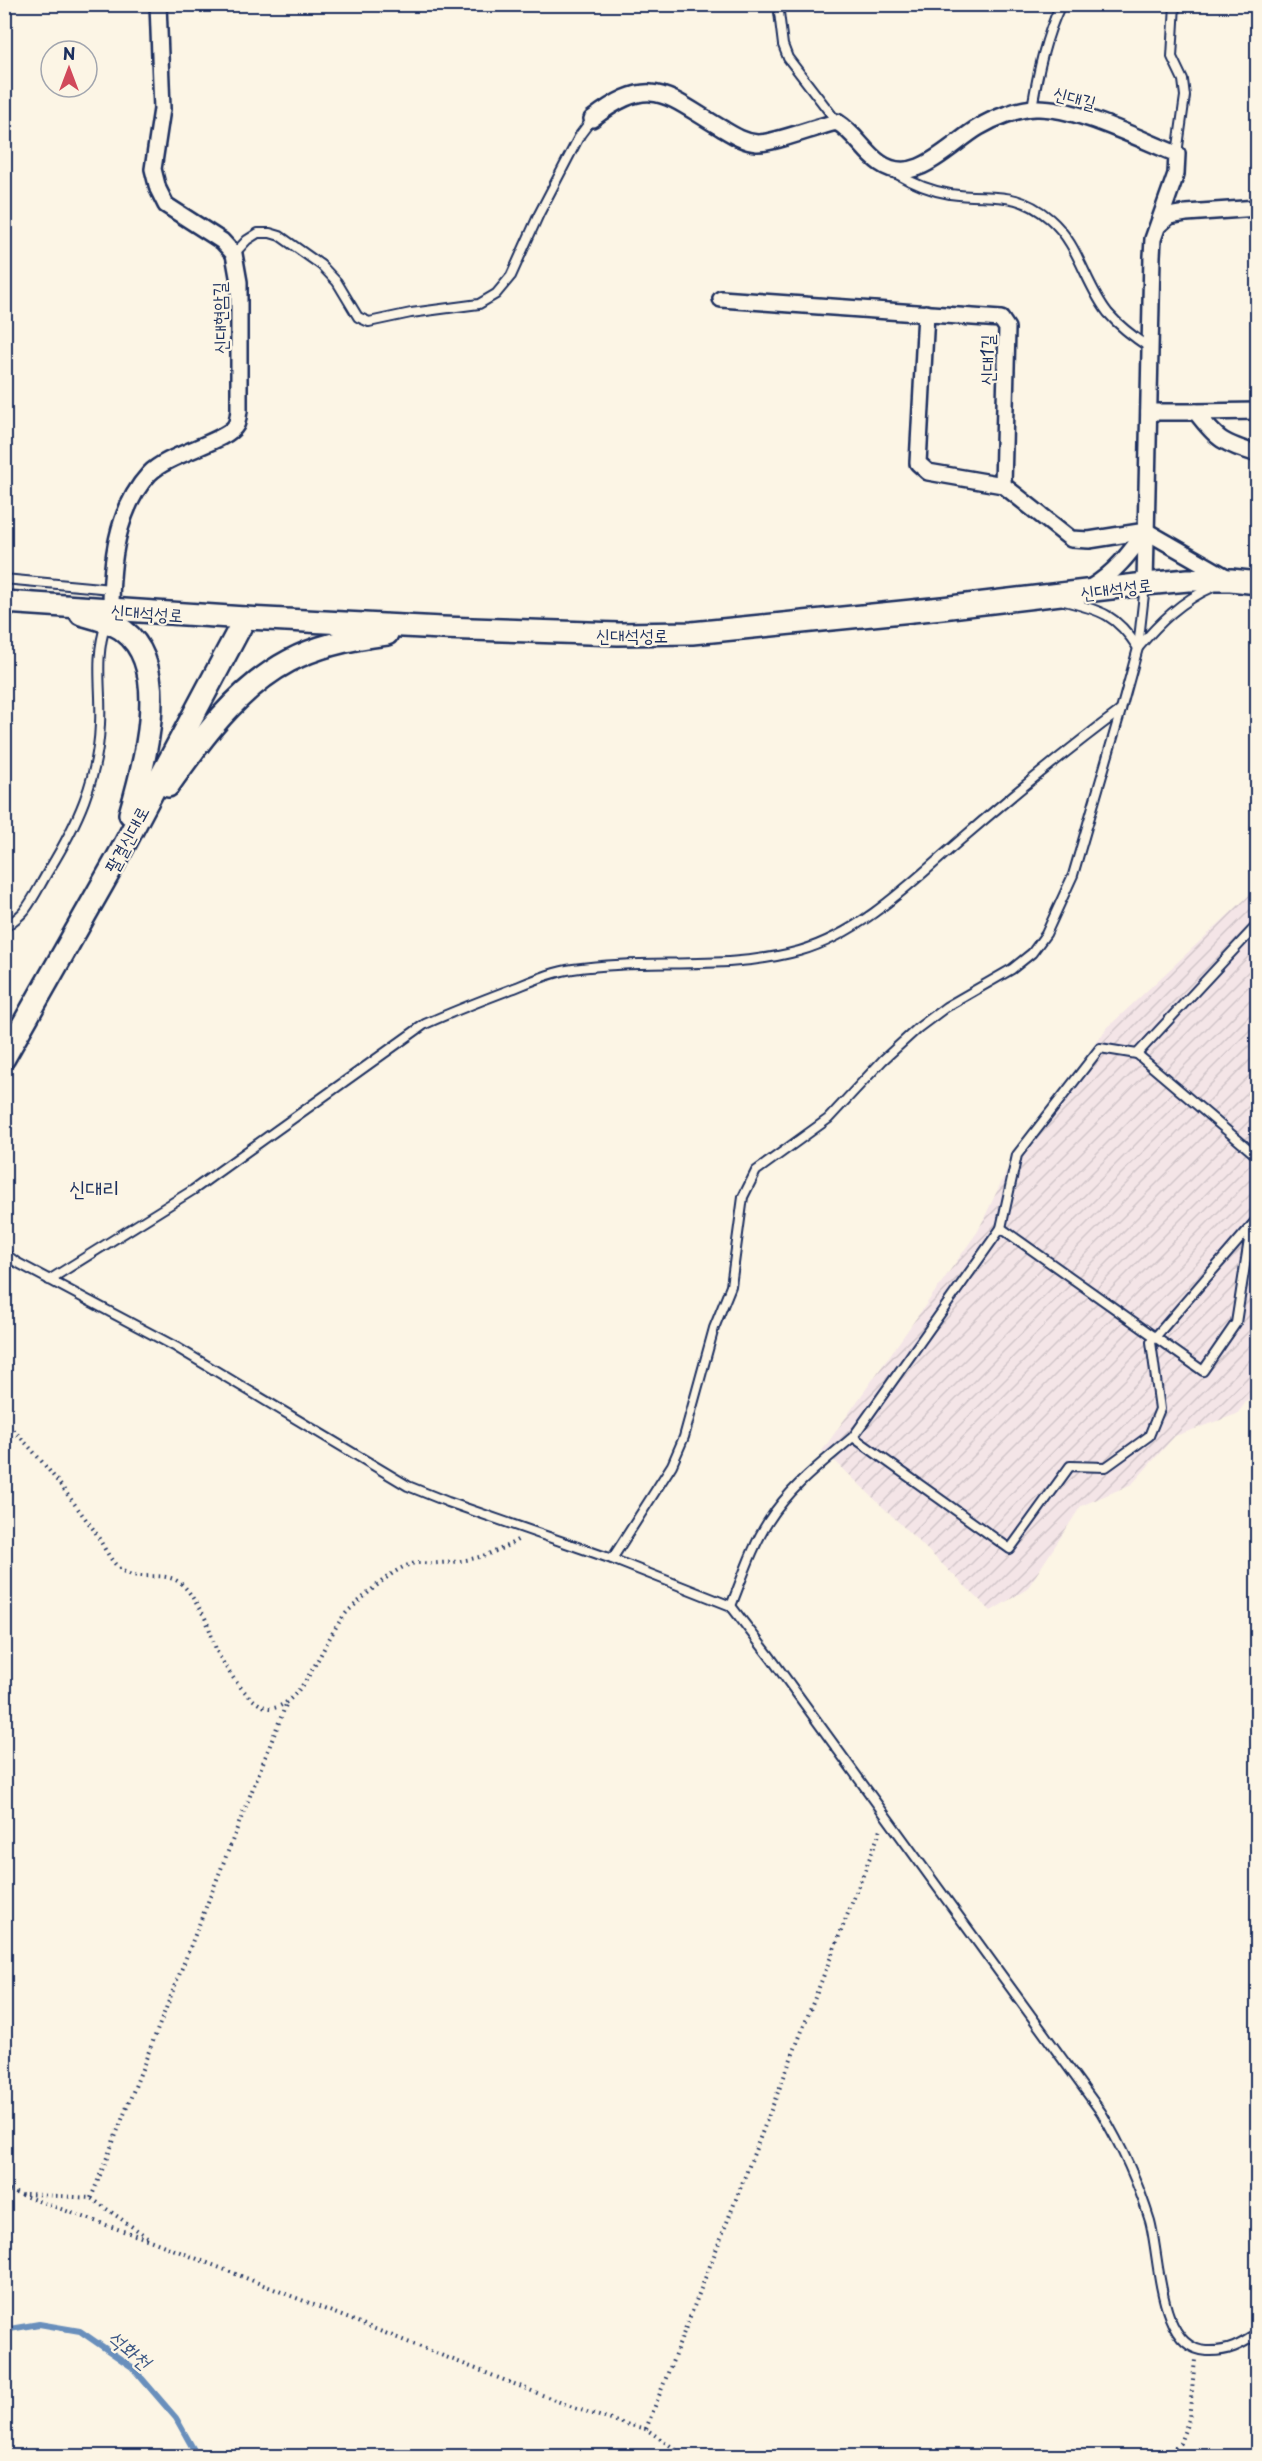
<svg xmlns="http://www.w3.org/2000/svg" width="1262" height="2461" font-family="'Playpen Sans','Poor Story',sans-serif">
  <defs>
    <pattern id="industrial-furrows" width="10" height="10" patternUnits="userSpaceOnUse" patternTransform="scale(1.5)"><rect width="10" height="10" fill="#f4e5e7"/><path d="M-1 1l2-2M0 10L10 0M9 11l2-2" fill="none" stroke="#d1c5c9"/></pattern>
  </defs>
  <rect width="100%" height="100%" fill="#fcf5e5"/>
  <filter id="ink" filterUnits="userSpaceOnUse"><feTurbulence type="fractalNoise" baseFrequency=".0167" numOctaves="2"/><feDisplacementMap in="SourceGraphic" scale="12" xChannelSelector="R" yChannelSelector="G"/><feConvolveMatrix kernelMatrix="1 2 1 2 8 2 1 2 1" color-interpolation-filters="sRGB"/></filter>
  <g filter="url(#ink)">
    <polygon fill="url(#industrial-furrows)" points="1257,888 1258,1386 1237,1414 1175,1436 1132,1484 1081,1506 1027,1589 991,1611 836,1462 822,1451 978,1231 1021,1141 1108,1027"/>
    <g fill="none" stroke-linecap="round" stroke-linejoin="round">
      <polyline stroke="#698fbc" stroke-width="6" points="4,2330 39,2324 80,2331 132,2367 176,2418 195,2452 203,2456"/>
      <g stroke="#1b2f5e" stroke-width="12">
        <g id="lane">
          <polyline points="778,4 783,45 788,58 837,122"/>
          <polyline points="1175,4 1172,57 1183,80 1185,96 1177,154"/>
          <path d="M1032,108C1038,72 1045,38 1061,4"/>
          <path d="M895,173C912,183 931,191 950,194C991,200 1015,189 1050,219C1079,244 1085,284 1108,313C1120,327 1135,338 1150,348"/>
          <polyline points="234,254 247,240 258,233 270,233 280,236 321,265 337,282 358,317 369,322 411,313 479,304 496,294 511,276 539,214 580,135 592,119"/>
          <polyline points="4,579 111,589"/>
          <path d="M1064,601C1101,610 1117,615 1138,648C1159,623 1182,600 1213,587"/>
          <path d="M4,928C11,922 20,917 25,910C34,898 41,883 49,870C77,824 98,780 100,724C102,690 94,658 106,624"/>
          <polyline points="1137,1054 1258,924"/>
          <polyline points="1001,1228 1203,1371 1236,1323 1251,1227"/>
          <path d="M4,1253L16,1262L176,1347L408,1486L448,1502L612,1559L731,1606L771,1658L1101,2112C1122,2147 1138,2182 1150,2221C1160,2257 1158,2349 1207,2351C1228,2352 1241,2345 1258,2333"/>
          <path d="M49,1280L193,1190L425,1024C452,1012 480,1001 509,990C530,982 551,972 573,969C647,958 726,971 799,951C863,933 916,878 965,836C1016,792 1067,750 1121,710"/>
          <polyline points="853,1437 1001,1228 1017,1155 1100,1048 1137,1054 1258,1157"/>
          <polyline points="612,1559 672,1465 684,1437 714,1328 731,1286 743,1197 756,1171 828,1119 883,1060 918,1028 946,1007 1012,969 1032,953 1046,934 1073,875 1121,710 1138,648 1145,585"/>
          <path d="M731,1606C742,1579 752,1547 768,1522C790,1487 822,1463 853,1437L1010,1549L1070,1466L1106,1467L1149,1436L1160,1409L1151,1342L1258,1218"/>
        </g>
      </g>
      <g stroke="#1b2f5e" stroke-width="20">
        <g id="street">
          <path d="M592,119C652,73 665,95 723,129C733,135 744,142 757,143C772,144 818,126 837,122C856,134 864,152 880,163C915,188 951,143 979,127C994,118 1017,109 1035,108C1074,106 1139,139 1177,154L1176,174L1153,239L1152,256L1145,584"/>
          <polyline points="1159,225 1169,216 1186,213 1258,208"/>
          <polyline points="721,299 1001,319 1007,328 1003,485 1071,539 1089,540 1146,531"/>
          <polyline points="926,313 918,463 928,472 1003,485"/>
          <path d="M1149,412H1196C1218,441 1223,443 1258,454"/>
          <polyline points="1196,412 1258,411"/>
          <polyline points="1146,531 1228,578"/>
          <path d="M1090,588C1115,573 1129,554 1146,531"/>
          <path d="M111,609C111,564 116,510 149,474C167,454 227,442 236,425C238,421 238,415 239,411V282L234,254L222,241L166,205L158,189L153,169L162,109L158,4"/>
        </g>
      </g>
      <g stroke="#1b2f5e" stroke-width="26">
        <g id="secondary">
          <polyline points="4,602 245,618 442,628 618,634 692,633 942,608 1145,584 1188,580 1231,580 1258,583"/>
          <path d="M81,614C95,618 113,622 124,631C172,667 144,766 130,814"/>
          <path d="M168,786C201,739 238,688 289,661C319,645 354,638 387,634"/>
          <polyline points="4,1058 119,855 245,618"/>
        </g>
      </g>
      <g stroke="#1b2f5e" stroke-width="4" stroke-dasharray="1.5 4.5" stroke-linecap="butt">
        <path d="M4,1422C37,1450 68,1496 94,1530C101,1541 107,1555 116,1565C133,1585 160,1569 179,1582C188,1588 195,1602 201,1611C209,1623 211,1636 216,1649C223,1666 253,1711 273,1708C306,1703 326,1632 349,1610C365,1596 391,1570 411,1564C419,1562 429,1564 438,1563C469,1562 493,1555 519,1539"/>
        <polyline points="4,2189 152,2241 575,2408 614,2421 646,2429 685,2456"/>
        <polyline points="26,2194 91,2198 147,2237"/>
        <polyline points="91,2198 287,1702"/>
        <polyline points="646,2429 881,1829"/>
        <polyline points="1166,2456 1180,2443 1189,2419 1195,2360"/>
      </g>
      <use href="#lane" stroke="#fcf5e5" stroke-width="8"/>
      <use href="#street" stroke="#fcf5e5" stroke-width="15"/>
      <use href="#secondary" stroke="#fcf5e5" stroke-width="21"/>
    </g>
  </g>
  <g text-anchor="middle" dominant-baseline="central" stroke-width="4.5" stroke-linejoin="round" paint-order="stroke">
    <g font-size="18" fill="#1b2f5e" stroke="#fcf5e5">
      <text transform="translate(1075 97) rotate(15)">신대길</text>
      <text transform="translate(219 318) rotate(-91)">신대현암길</text>
      <text transform="translate(986 360) rotate(-90)">신대1길</text>
      <text transform="translate(1116 588) rotate(-7)">신대석성로</text>
      <text transform="translate(147 612) rotate(4)">신대석성로</text>
      <text x="632" y="634">신대석성로</text>
      <text transform="translate(126 839) rotate(-62)">팔결신대로</text>
    </g>
    <g font-size="20" font-style="italic" fill="#3c5785" stroke="#fcf5e5">
      <text transform="translate(130 2349) rotate(39)">석화천</text>
    </g>
    <g font-size="21" fill="#1b2f5e" stroke="#fcf5e5">
      <text x="94" y="1187">신대리</text>
    </g>
  </g>
  <rect width="1262" height="2461" fill="none" stroke="#fcf5e5" stroke-width="24"/>
  <rect x="12" y="12" width="1238" height="2437" fill="none" stroke="#1b2f5e" stroke-width="2" filter="url(#ink)"/>
  <g transform="translate(69 69)"><circle r="28" fill="#fcf5e5" stroke="#a2a6af" stroke-width="1.5"/>
  <path d="M0-4.5L10 22L0 15L-10 22Z" fill="#d1495b"/>
  <text y="-9" font-size="16" font-weight="bold" text-anchor="middle" fill="#1b2f5e">N</text>
  </g>
</svg>
